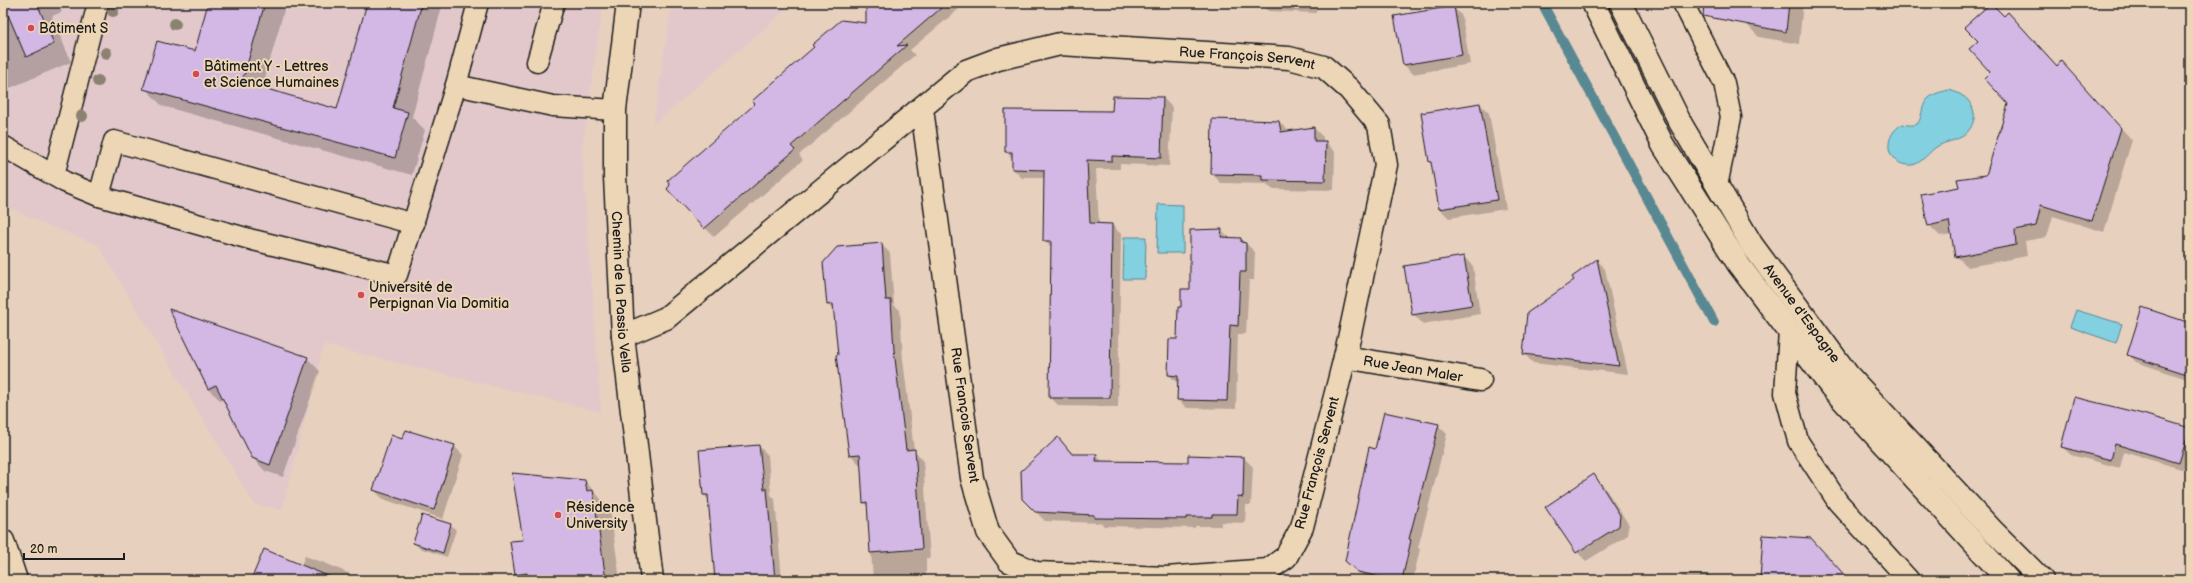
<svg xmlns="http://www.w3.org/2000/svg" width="2193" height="583" font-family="'Balsamiq Sans',sans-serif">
  <rect width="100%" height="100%" fill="#e8d0bf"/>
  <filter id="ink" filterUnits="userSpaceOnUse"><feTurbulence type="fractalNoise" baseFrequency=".025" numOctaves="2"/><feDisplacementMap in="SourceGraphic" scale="8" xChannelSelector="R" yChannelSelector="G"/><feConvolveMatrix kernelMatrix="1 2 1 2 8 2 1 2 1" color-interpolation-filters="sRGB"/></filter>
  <g filter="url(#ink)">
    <g fill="#e2c8ca">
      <polygon points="3,3 603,3 582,151 601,412 324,345 282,510 254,504 98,245 40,222 3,205"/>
      <polygon points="672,3 794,3 653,125"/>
    </g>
    <g fill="#82d0e0" stroke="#598892">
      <path d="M1949,90C1960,93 1972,99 1974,113C1975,118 1973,123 1971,127C1962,143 1947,139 1935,148C1926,155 1919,167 1907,165C1883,162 1884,133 1903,124C1926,130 1918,112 1926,101C1931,94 1940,92 1949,90Z"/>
      <polygon points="1158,204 1183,205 1183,253 1157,253"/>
      <polygon points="1124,237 1146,237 1145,279 1123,279"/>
      <polygon points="2076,310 2122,324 2116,343 2070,327"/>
    </g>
    <g fill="#0003">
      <polygon points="3,3 58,3 62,12 52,16 71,62 3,91"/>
      <polygon points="209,3 286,3 262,89 338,110 368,3 443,3 412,117 425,130 412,175 162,106 145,88 195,53"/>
      <polygon points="447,3 479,3 477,11"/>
      <polygon points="867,3 966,3 910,50 915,55 799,155 803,160 714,237 668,189 867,24"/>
      <polygon points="1260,3 1317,3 1316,13 1268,11"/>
      <polygon points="1361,3 1386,3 1386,4"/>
      <polygon points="1735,3 1803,3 1799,44 1759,37 1746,24"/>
      <polygon points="1453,7 1462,16 1470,64 1413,74 1404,65"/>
      <polygon points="2004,17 2020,25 2058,67 2072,74 2132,140 2104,232 2053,216 2047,237 2025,241 2027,256 1968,267 1956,256 1952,234 1940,236 1929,225 1960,188 1987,176 2009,104 1991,72"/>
      <polygon points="1163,98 1172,107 1169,166 1120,164 1120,169 1096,169 1099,225 1112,225 1121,234 1118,407 1059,406 1050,397 1052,248 1044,240 1045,178 1022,178 1013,169 1013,159 1006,152 1113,112"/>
      <polygon points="1480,104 1489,113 1506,209 1449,218 1440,209 1433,165 1430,162"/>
      <polygon points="1279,122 1289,131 1314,128 1323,137 1323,142 1326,142 1335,152 1334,190 1272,189 1267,184 1221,183 1212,174"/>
      <polygon points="1221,230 1229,238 1241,239 1255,252 1254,280 1249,280 1246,334 1238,334 1236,409 1187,408 1178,400 1178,384 1169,375 1178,340 1182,308"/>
      <polygon points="881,244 890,253 894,305 900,310 903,359 914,450 923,460 930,558 926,558 926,580 873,580 868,507 864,503 861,463 859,464 850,454 835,312 827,304"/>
      <polygon points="1464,257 1473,266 1480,314 1423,324 1413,314"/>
      <polygon points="1597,260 1605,269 1628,374 1533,363 1524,354 1575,281"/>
      <polygon points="171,311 307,358 320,371 283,477 265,471 253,458 224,399 221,401 208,389"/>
      <polygon points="2190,324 2190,380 2136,362 2128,354"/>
      <polygon points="1438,425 1447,434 1418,548 1420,549 1413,580 1367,580 1355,569 1376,450"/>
      <polygon points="2190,430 2190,464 2188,471 2124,452 2120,468 2071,455 2062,447"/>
      <polygon points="1058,438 1074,455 1096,455 1103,462 1189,463 1244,458 1253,467 1251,505 1246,505 1245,523 1221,522 1221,526 1195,526 1195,528 1104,526 1101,523 1045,521 1036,512"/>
      <polygon points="454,446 463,455 443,519 383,499 374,490"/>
      <polygon points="759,446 768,455 771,495 775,499 782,580 718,580 709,500 704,495"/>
      <polygon points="1593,476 1603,485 1629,525 1628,535 1586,561 1577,552"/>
      <polygon points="585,481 610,509 620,580 521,580 516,575 525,540"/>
      <polygon points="423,516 451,525 456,530 447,557 419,548 414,543"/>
      <polygon points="305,556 325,563 364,580 252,580 301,565"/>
      <polygon points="1682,574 1709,574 1713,580 1682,580"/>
    </g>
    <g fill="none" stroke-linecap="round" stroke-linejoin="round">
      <polyline stroke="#598892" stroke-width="10" points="1542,3 1714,322"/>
    </g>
    <g fill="#d3b7e4" stroke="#1c1c1c">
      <polygon points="3,3 37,3 54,44 26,57"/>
      <polygon points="208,3 265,3 242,82 337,109 367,3 422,3 393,108 408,112 395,158 143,89 157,41 195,51"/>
      <polygon points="866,3 947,3 897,46 907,45 791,146 795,150 704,229 667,189 670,185 667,181 755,104 752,101 814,47 812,45 841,20 866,23"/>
      <polygon points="1704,3 1789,3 1786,32 1703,16"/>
      <polygon points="1991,3 2004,16 2008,12 2057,66 2061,61 2121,128 2092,221 2041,205 2036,226 2015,230 2016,245 1955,257 1949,221 1928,226 1921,194 1959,187 1957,179 1986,175 2008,104 1984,78 1990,72 1969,49 1978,41 1964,27"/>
      <polygon points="1454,6 1462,55 1403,65 1394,16"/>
      <polygon points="1113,96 1163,97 1161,158 1112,156 1112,161 1087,160 1090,223 1112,224 1110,398 1049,398 1051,241 1043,241 1044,170 1012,169 1012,152 1005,152 1005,110 1112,111"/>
      <polygon points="1480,103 1497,200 1439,209 1431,162 1429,162 1421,113"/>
      <polygon points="1212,119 1279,121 1281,132 1314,127 1314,141 1326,141 1325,181 1262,180 1262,175 1211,174"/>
      <polygon points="1222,229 1221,237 1241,238 1241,242 1246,243 1246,272 1240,272 1238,326 1230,325 1227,401 1177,400 1178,376 1168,375 1169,339 1177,339 1178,307 1181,307 1181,289 1190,289 1190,230"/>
      <polygon points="882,243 886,300 891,300 894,350 906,450 915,449 922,549 870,553 867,502 863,503 860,454 849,455 836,355 838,355 833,304 827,305 823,263 837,247"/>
      <polygon points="1464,256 1472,305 1412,315 1404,266"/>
      <polygon points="1597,259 1619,366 1523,354 1527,313 1574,280 1572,277"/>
      <polygon points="2142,307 2190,323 2190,375 2127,355"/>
      <polygon points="169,309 308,357 270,465 252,458 216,385 208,389"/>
      <polygon points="2074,397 2143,414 2190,428 2179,463 2115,444 2111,460 2061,447"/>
      <polygon points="1384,412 1439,424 1409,539 1411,540 1402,580 1393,580 1358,572 1345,561 1369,447 1375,449"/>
      <polygon points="406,430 455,445 434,510 373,490 391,435 402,439"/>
      <polygon points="1058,437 1072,454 1097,454 1096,461 1188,462 1188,455 1244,457 1243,497 1238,496 1237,514 1212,514 1212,517 1186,517 1186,519 1094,518 1094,515 1035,512 1022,499 1021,471"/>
      <polygon points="759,445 764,489 767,489 775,580 715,580 709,509 708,495 703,495 699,450"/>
      <polygon points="512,473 585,480 587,491 593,490 606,580 528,580 527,573 515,575 510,541 523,540"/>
      <polygon points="1594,474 1620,515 1619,526 1576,553 1545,507"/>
      <polygon points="422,515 451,524 443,553 413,543"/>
      <polygon points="1763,535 1811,538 1849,580 1760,580"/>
      <polygon points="264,549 337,580 251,580"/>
    </g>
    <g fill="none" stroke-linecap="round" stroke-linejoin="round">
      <g stroke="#1c1c1c" stroke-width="23">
        <g id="lane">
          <polyline points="1683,3 1724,83 1731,117 1717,186"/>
          <polyline points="537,62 554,3"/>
          <polyline points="456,85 553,106 615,110"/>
          <polyline points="3,146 65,182 99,196 253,240 397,275 456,85 478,3"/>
          <polyline points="54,175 98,3"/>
          <polyline points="99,196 114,141 414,224"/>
          <polyline points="1789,331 1785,393 1798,441 1838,502 1909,580"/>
        </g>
      </g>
      <g stroke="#1c1c1c" stroke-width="25">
        <g id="street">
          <path id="s1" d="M628,3L615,110V177L623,336L652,580"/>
          <path id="s2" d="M623,336L666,318L966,71L998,59L1060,44L1289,58L1324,67L1349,89L1379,125L1386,165L1345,357L1302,527L1286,557L1268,570L1167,578L1036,573L1009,561L988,532L972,478L922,109"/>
          <path id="s3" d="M1345,357L1480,380"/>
          <polyline points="3,541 16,580"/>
        </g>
      </g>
      <g stroke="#1c1c1c" stroke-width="25">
        <g id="secondary">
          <polyline points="1593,3 1663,145 1739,265 1831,387 2008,580"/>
          <path id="s4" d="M1621,3L1681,124L1752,245L1848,375L1992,530L2042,580"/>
        </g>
      </g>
      <use href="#lane" stroke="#edd6b6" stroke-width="20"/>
      <use href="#street" stroke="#edd6b6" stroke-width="22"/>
      <use href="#secondary" stroke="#edd6b6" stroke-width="22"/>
    </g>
    <g fill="#8b8272">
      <circle cx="113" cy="11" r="6"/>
      <circle cx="175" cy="24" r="6"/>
      <circle cx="106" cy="53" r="6"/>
      <circle cx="98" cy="81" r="6"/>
      <circle cx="82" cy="116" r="6"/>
    </g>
  </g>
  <g fill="#d1495b" stroke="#edd6b6" stroke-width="1.5">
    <circle cx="31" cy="28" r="4"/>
    <circle cx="196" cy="74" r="4"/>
    <circle cx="361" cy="295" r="4"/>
    <circle cx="558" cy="515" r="4"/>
  </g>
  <g text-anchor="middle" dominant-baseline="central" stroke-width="4" stroke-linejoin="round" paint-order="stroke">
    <g font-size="14" fill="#1c1c1c" stroke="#edd6b6" text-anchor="start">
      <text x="39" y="28">Bâtiment S</text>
      <text x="204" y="66">Bâtiment Y - Lettres<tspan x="204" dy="16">et Science Humaines</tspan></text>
      <text x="369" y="287">Université de<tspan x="369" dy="16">Perpignan Via Domitia</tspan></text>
      <text x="566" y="507">Résidence<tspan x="566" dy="16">University</tspan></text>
    </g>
    <g font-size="14" fill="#1c1c1c" stroke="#edd6b6">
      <text stroke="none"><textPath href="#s2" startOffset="721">Rue François Servent</textPath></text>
      <text stroke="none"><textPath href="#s1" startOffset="290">Chemin de la Passio Vella</textPath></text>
      <text stroke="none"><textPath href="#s4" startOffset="360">Avenue d'Espagne</textPath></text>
      <text stroke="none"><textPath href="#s3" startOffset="69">Rue Jean Maler</textPath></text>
      <text transform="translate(965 415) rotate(82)">Rue François Servent</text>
      <text transform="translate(1317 463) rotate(-75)">Rue François Servent</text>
    </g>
  </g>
  <rect width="2193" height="583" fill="none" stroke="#edd6b6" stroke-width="16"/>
  <rect x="8" y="8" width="2177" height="567" fill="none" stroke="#1c1c1c" stroke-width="1.5" filter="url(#ink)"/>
  <path d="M24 553v6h100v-6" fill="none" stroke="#1c1c1c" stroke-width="2"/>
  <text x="30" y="553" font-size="12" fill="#1c1c1c" stroke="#edd6b6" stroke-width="3" paint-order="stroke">20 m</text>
</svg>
